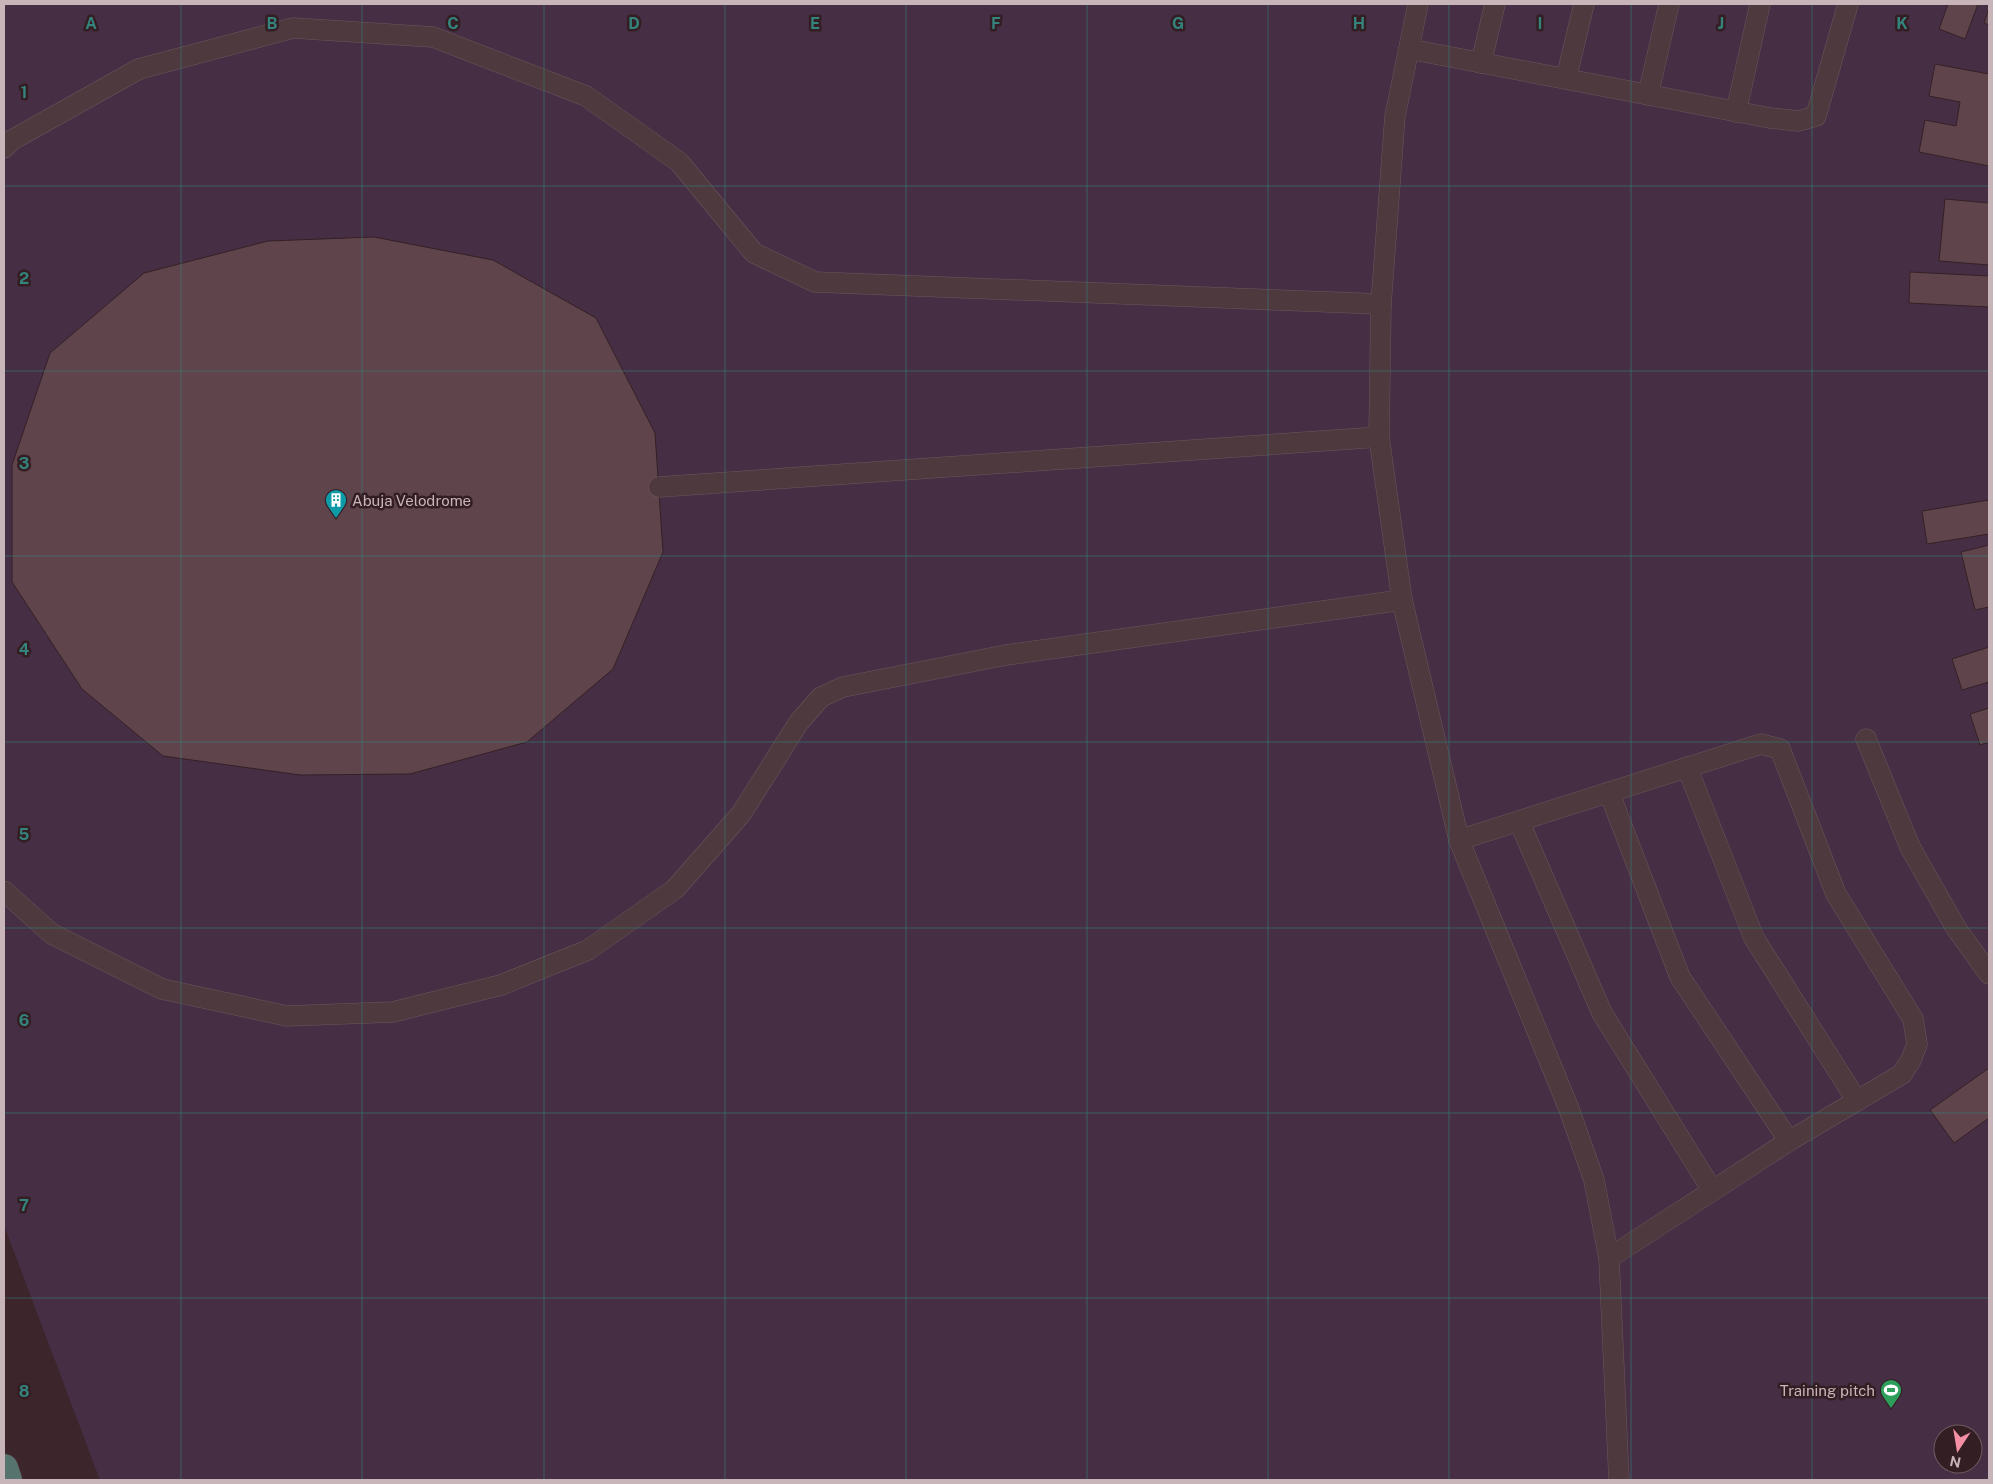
<svg xmlns="http://www.w3.org/2000/svg" width="1993" height="1484" font-family="'Public Sans',sans-serif">
  <rect width="100%" height="100%" fill="#3d252c"/>
  <path fill="#462f44" fill-rule="evenodd" d="M4,4H1989V1480H100L4,1225ZM1943,1434H1973V1464H1943Z"/>
  <g fill="#5f444b" stroke="#352025">
    <polygon points="1948,4 1978,4 1965,39 1939,29"/>
    <polygon points="1989,8 1989,25 1984,23"/>
    <polygon points="1935,64 1989,74 1989,166 1919,152 1925,120 1956,126 1960,102 1929,96"/>
    <polygon points="1945,199 1989,203 1989,265 1939,261"/>
    <polygon points="374,237 493,260 596,318 655,433 663,552 613,669 527,742 410,774 300,775 163,756 82,689 12,582 12,465 50,353 144,273 268,241"/>
    <polygon points="1910,272 1989,276 1989,307 1909,303"/>
    <polygon points="1989,500 1989,534 1927,544 1922,511"/>
    <polygon points="1989,545 1989,607 1975,610 1961,552"/>
    <polygon points="1989,647 1989,682 1962,690 1952,659"/>
    <polygon points="1989,708 1989,742 1980,745 1970,714"/>
    <polygon points="1989,1068 1989,1118 1954,1143 1930,1110"/>
  </g>
  <g fill="none" stroke-linecap="round" stroke-linejoin="round">
    <g stroke="#6b575c" stroke-width="21">
      <g id="lane">
        <polyline points="1418,4 1395,116 1381,304 1379,437 1402,600 1459,840 1569,1109 1594,1180 1609,1258 1619,1480"/>
        <polyline points="1409,49 1770,118 1799,121 1816,116 1848,4"/>
        <polyline points="1481,63 1495,4"/>
        <polyline points="1566,79 1584,4"/>
        <polyline points="1648,95 1669,4"/>
        <polyline points="1736,112 1760,4"/>
        <polyline points="4,148 12,140 139,69 293,28 433,37 586,96 679,162 754,253 815,282 1381,304"/>
        <polyline points="659,487 1379,437"/>
        <polyline points="1866,739 1910,847 1956,928 1989,974"/>
        <polyline points="1687,767 1754,938 1857,1101"/>
        <polyline points="1609,792 1680,977 1789,1141"/>
        <polyline points="1519,821 1602,1013 1712,1190"/>
        <polyline points="1459,840 1761,744 1780,749 1836,894 1913,1019 1917,1044 1911,1060 1902,1074 1789,1141 1609,1258"/>
        <polyline points="4,891 52,934 162,989 287,1016 393,1012 501,985 588,950 675,889 741,814 799,722 821,697 843,687 1006,655 1402,600"/>
      </g>
    </g>
    <g stroke="#554146" stroke-width="29">
      <polyline id="highway" points="4,1468 8,1480"/>
    </g>
    <use href="#lane" stroke="#4e393e" stroke-width="20"/>
    <use href="#highway" stroke="#56736d" stroke-width="28"/>
  </g>
  <path fill="none" stroke="#34837d" stroke-width="1" stroke-opacity="0.55" d="M181,4V1480M362,4V1480M544,4V1480M725,4V1480M906,4V1480M1087,4V1480M1268,4V1480M1449,4V1480M1631,4V1480M1812,4V1480M4,186H1989M4,371H1989M4,556H1989M4,742H1989M4,928H1989M4,1113H1989M4,1298H1989"/>
  <defs>
    <g id="building-pin" transform="scale(1.125)"><path d="M0 17L-7.5 6A9.5 9.5 0 1 1 7.5 6Z" fill="#0f9aa8" stroke="#331e23"/><path d="M-4-6H4V6H1V3H-1V6H-4ZM-2.5-4.3h1.7v1.8h-1.7ZM.8-4.3h1.7v1.8H.8ZM-2.5-1h1.7V.8h-1.7ZM.8-1h1.7V.8H.8Z" fill="#fff"/></g>
    <g id="stadium-pin" transform="scale(1.125)"><path d="M0 17L-7.5 6A9.5 9.5 0 1 1 7.5 6Z" fill="#2e9e5b" stroke="#331e23"/><path d="M0-5a6.5 5 0 1 0 0 10a6.5 5 0 1 0 0-10ZM-3.5-1.8h7v3.6h-7Z" fill="#fff"/></g>
  </defs>
  <g fill-rule="evenodd">
    <use href="#building-pin" x="336" y="500"/>
    <use href="#stadium-pin" x="1891" y="1390"/>
  </g>
  <g text-anchor="middle" dominant-baseline="central" stroke-width="5" stroke-linejoin="round" paint-order="stroke">
    <g font-size="15" fill="#c8b5b9" stroke="#331e23" text-anchor="start">
      <text x="352" y="500">Abuja Velodrome</text>
      <text x="1875" y="1390" text-anchor="end">Training pitch</text>
    </g>
  </g>
  <g font-size="16" text-anchor="middle" font-weight="bold" fill="#34837d" stroke="#331e23" stroke-width="5" stroke-linejoin="round" paint-order="stroke">
    <text x="91" y="29">A</text>
    <text x="272" y="29">B</text>
    <text x="453" y="29">C</text>
    <text x="634" y="29">D</text>
    <text x="815" y="29">E</text>
    <text x="996" y="29">F</text>
    <text x="1178" y="29">G</text>
    <text x="1359" y="29">H</text>
    <text x="1540" y="29">I</text>
    <text x="1721" y="29">J</text>
    <text x="1902" y="29">K</text>
    <text x="24" y="98">1</text>
    <text x="24" y="284">2</text>
    <text x="24" y="469">3</text>
    <text x="24" y="655">4</text>
    <text x="24" y="840">5</text>
    <text x="24" y="1026">6</text>
    <text x="24" y="1211">7</text>
    <text x="24" y="1397">8</text>
  </g>
  <rect width="1993" height="1484" fill="none" stroke="#c8b5b9" stroke-width="10"/>
  <g transform="translate(1958 1449) rotate(192)"><circle r="24" fill="#331e23" stroke="#6f5a5f"/>
  <path d="M0-4L9 19L0 12L-9 19Z" fill="#f48fa5"/>
  <text y="-8" font-size="14" font-weight="bold" text-anchor="middle" fill="#c8b5b9">N</text>
  </g>
</svg>
